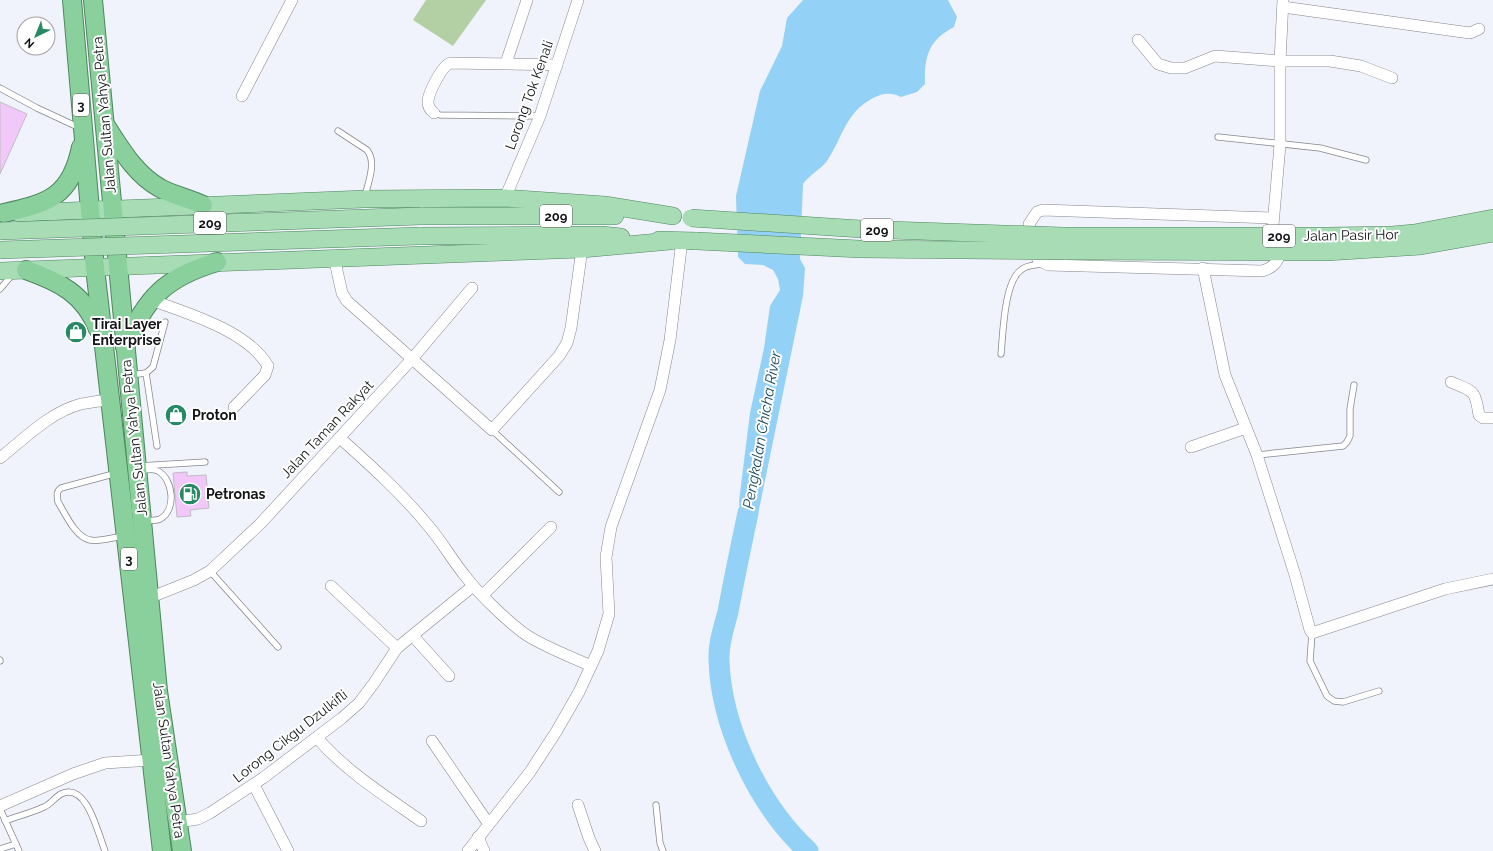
<svg xmlns="http://www.w3.org/2000/svg" width="1493" height="851" font-family="Raleway,sans-serif">
  <rect width="100%" height="100%" fill="#f0f3fb"/>
  <polygon fill="#b3cfa4" points="426,0 486,0 453,46 413,20"/>
  <path fill="#94d1f6" d="M803,0H948L957,17L954,27C929,40 924,56 925,84L917,92L901,97C891,92 883,93 873,98C845,113 843,137 827,161C820,170 809,175 803,184L800,259L805,268L803,296L756,524L743,544L739,501L750,413L764,348L770,306L780,290L778,279L773,270L763,265L745,264L738,257L736,196L760,91L782,46L787,18Z"/>
  <g fill="none" stroke-linecap="round" stroke-linejoin="round">
    <path stroke="#94d1f6" stroke-width="21" d="M748,513C741,546 734,579 728,612C724,627 718,644 719,660C721,727 759,806 808,851"/>
  </g>
  <g fill="#f2c8fa" stroke="#c1bbc2">
    <polygon points="0,102 27,114 0,174"/>
    <polygon points="187,472 187,476 206,475 209,508 190,510 191,516 177,517 173,473"/>
  </g>
  <g fill="none" stroke-linecap="round" stroke-linejoin="round">
    <g stroke="#84878d" stroke-width="7">
      <g id="service">
        <polyline points="0,88 37,108 80,128"/>
        <polyline points="434,113 440,115 540,116"/>
        <path d="M338,131L367,150C377,162 368,183 365,196"/>
        <polyline points="1218,137 1320,148 1366,160"/>
        <polyline points="0,289 12,275"/>
        <path d="M1001,354C1003,334 1004,282 1021,270C1026,265 1035,265 1042,264"/>
        <polyline points="146,373 157,446"/>
        <polyline points="130,375 146,373 153,367 165,322"/>
        <polyline points="492,430 559,492"/>
        <polyline points="1257,455 1343,446 1347,442 1350,436 1350,409 1354,385"/>
        <polyline points="139,466 205,462"/>
        <path d="M139,471C145,470 152,468 158,471C173,479 177,510 160,519C156,521 149,520 144,521"/>
        <path d="M117,473L61,488C56,492 57,495 58,502C65,513 75,537 90,540C100,542 114,537 124,536"/>
        <polyline points="210,571 278,647"/>
        <polyline points="1312,633 1310,661 1327,696 1334,701 1343,702 1379,691"/>
        <polyline points="0,660 0,661"/>
        <polyline points="656,805 660,843 663,851"/>
        <polyline points="0,809 19,851"/>
        <path d="M5,821C18,816 31,813 44,807C51,804 55,797 61,794C87,781 98,834 105,851"/>
        <polyline points="0,849 16,844"/>
      </g>
    </g>
    <g stroke="#84878d" stroke-width="12">
      <g id="minor">
        <polyline points="1283,7 1470,33 1479,29"/>
        <polyline points="1138,40 1158,64 1171,68 1185,68 1215,56 1280,61 1330,61 1361,66 1392,78"/>
        <polyline points="506,63 527,0"/>
        <polyline points="242,96 292,0"/>
        <path d="M434,113C430,110 428,107 428,102C428,93 442,66 450,63L557,65"/>
        <polyline points="505,198 540,116 578,0"/>
        <path d="M1273,218L1043,210L1037,212L1029,224L1038,260L1048,265L1262,271C1273,268 1277,263 1281,252"/>
        <polyline points="1273,225 1280,145 1280,61 1283,0"/>
        <polyline points="334,257 342,293 347,301 492,430 559,356 567,343 571,328 582,249"/>
        <polyline points="1203,268 1225,375 1257,455 1295,575 1310,630 1312,633 1445,589 1493,579"/>
        <path d="M151,300C187,313 248,331 268,366L265,375L234,407"/>
        <path d="M1451,382C1474,392 1475,389 1479,415L1483,418H1493"/>
        <path d="M340,438C370,465 400,492 426,523C441,540 452,560 466,577C478,593 511,625 528,636C547,648 570,656 591,666"/>
        <polyline points="1191,447 1246,428"/>
        <path d="M0,458C24,439 50,412 81,404C91,402 101,401 112,399"/>
        <polyline points="331,586 397,648"/>
        <polyline points="483,595 551,527"/>
        <polyline points="149,598 194,580 210,571 261,523 412,359 472,288"/>
        <polyline points="413,636 449,676"/>
        <path d="M317,738C347,772 384,795 421,821"/>
        <polyline points="432,741 488,823"/>
        <polyline points="254,785 288,851"/>
        <polyline points="578,805 589,838 595,851"/>
        <polyline points="0,806 73,774 105,763 152,760"/>
        <polyline points="178,822 198,819 210,813 263,778 342,718 359,703 374,683 397,648 473,586"/>
        <polyline points="478,837 484,851"/>
        <polyline points="468,851 530,772 556,732 579,692 598,651 609,614 606,557 611,527 660,390 670,340 682,240"/>
      </g>
    </g>
    <g stroke="#4e865e" stroke-width="18">
      <g id="primary">
        <polyline points="19,213 364,199 505,198 605,205 673,216"/>
        <polyline points="421,216 615,216"/>
        <polyline points="419,236 602,235 621,237"/>
        <polyline points="1063,236 1327,236 1392,235 1414,233 1493,218"/>
        <polyline points="659,240 697,241"/>
        <polyline points="1064,251 1327,252 1421,246 1493,233"/>
        <polyline points="0,271 582,249 670,241"/>
      </g>
    </g>
    <g stroke="#4e865e" stroke-width="20">
      <g id="trunk">
        <polyline points="72,0 95,268 162,851"/>
        <polyline points="93,0 158,691 182,851"/>
        <path d="M106,126C121,149 135,174 160,188C170,194 191,199 203,205"/>
        <path d="M4,213C48,203 71,197 81,147"/>
        <path d="M26,270C60,282 84,294 98,329"/>
        <path d="M125,347C145,298 166,277 217,262"/>
      </g>
    </g>
    <use href="#service" stroke="#fff" stroke-width="5.5"/>
    <use href="#minor" stroke="#fff" stroke-width="11"/>
    <use href="#primary" stroke="#a7dcb5" stroke-width="17"/>
    <use href="#trunk" stroke="#8ad09c" stroke-width="18"/>
    <g stroke="#4e865e" stroke-width="18" stroke-linecap="butt">
      <g id="primary-bridge">
        <polyline points="691,218 861,229 1063,236"/>
        <polyline points="0,231 421,216"/>
        <polyline points="697,241 860,249 1064,251"/>
        <polyline points="0,250 419,236"/>
      </g>
    </g>
    <use href="#primary-bridge" stroke="#a7dcb5" stroke-width="17"/>
  </g>
  <defs>
    <g id="shop-disc" transform="scale(1.15)"><circle r="9.5" fill="#278a64" stroke="#fff"/><path d="M-5-2.5h2.3a2.7 3.5 0 0 1 5.4 0H5L5.5 6h-11ZM-1.5-2.5h3a1.5 2.3 0 0 0-3 0Z" fill="#fff"/></g>
    <g id="fuel-disc" transform="scale(1.15)"><circle r="9.5" fill="#278a64" stroke="#fff"/><path d="M-5.5-6h7V0h2V4h1.3V-2.5L3-4.5l.8-.8L6-3V5H2.5V1h-1V6h-7ZM-4.2-4.7v3.2H.2V-4.7Z" fill="#fff"/></g>
  </defs>
  <g fill-rule="evenodd">
    <use href="#shop-disc" x="76" y="332"/>
    <use href="#shop-disc" x="176" y="415"/>
    <use href="#fuel-disc" x="190" y="494"/>
  </g>
  <g text-anchor="middle" dominant-baseline="central" stroke-width="4" stroke-linejoin="round" paint-order="stroke">
    <g fill="#fff" stroke="#5a5a5d" stroke-width="1">
      <rect x="73" y="94" width="16" height="22" rx="3"/>
      <rect x="540" y="205" width="32" height="22" rx="3"/>
      <rect x="194" y="212" width="32" height="22" rx="3"/>
      <rect x="861" y="219" width="32" height="22" rx="3"/>
      <rect x="1263" y="225" width="32" height="22" rx="3"/>
      <rect x="121" y="548" width="16" height="22" rx="3"/>
    </g>
    <g font-size="13" font-weight="bold" fill="#131417">
      <text x="81" y="105">3</text>
      <text x="556" y="216">209</text>
      <text x="210" y="223">209</text>
      <text x="877" y="230">209</text>
      <text x="1279" y="236">209</text>
      <text x="129" y="559">3</text>
    </g>
    <g font-size="14" fill="#131417" stroke="#fff">
      <text transform="translate(529 95) rotate(-70)">Lorong Tok Kenali</text>
      <text transform="translate(104 115) rotate(-95)">Jalan Sultan Yahya Petra</text>
      <text transform="translate(1351 235) rotate(-1)">Jalan Pasir Hor</text>
      <text transform="translate(327 429) rotate(-47)">Jalan Taman Rakyat</text>
      <text transform="translate(134 438) rotate(-96)">Jalan Sultan Yahya Petra</text>
      <text transform="translate(290 736) rotate(-38)">Lorong Cikgu Dzulkifli</text>
      <text transform="translate(169 760) rotate(82)">Jalan Sultan Yahya Petra</text>
    </g>
    <g font-size="14" font-weight="bold" fill="#131417" stroke="#fff" text-anchor="start">
      <text x="92" y="324">Tirai Layer<tspan x="92" dy="16">Enterprise</tspan></text>
      <text x="192" y="415">Proton</text>
      <text x="206" y="494">Petronas</text>
    </g>
    <g font-size="15" font-style="italic" fill="#1a4a63" stroke="#fff">
      <text transform="translate(762 430) rotate(-80)">Pengkalan Chicha River</text>
    </g>
  </g>
  <g transform="translate(36 36) rotate(223)"><circle r="19" fill="#ffffff" stroke="#a1a1a2"/>
  <path d="M0-3L7 15L0 10L-7 15Z" fill="#278a64"/>
  <text y="-6" font-size="11" font-weight="bold" text-anchor="middle" fill="#131417">N</text>
  </g>
</svg>
